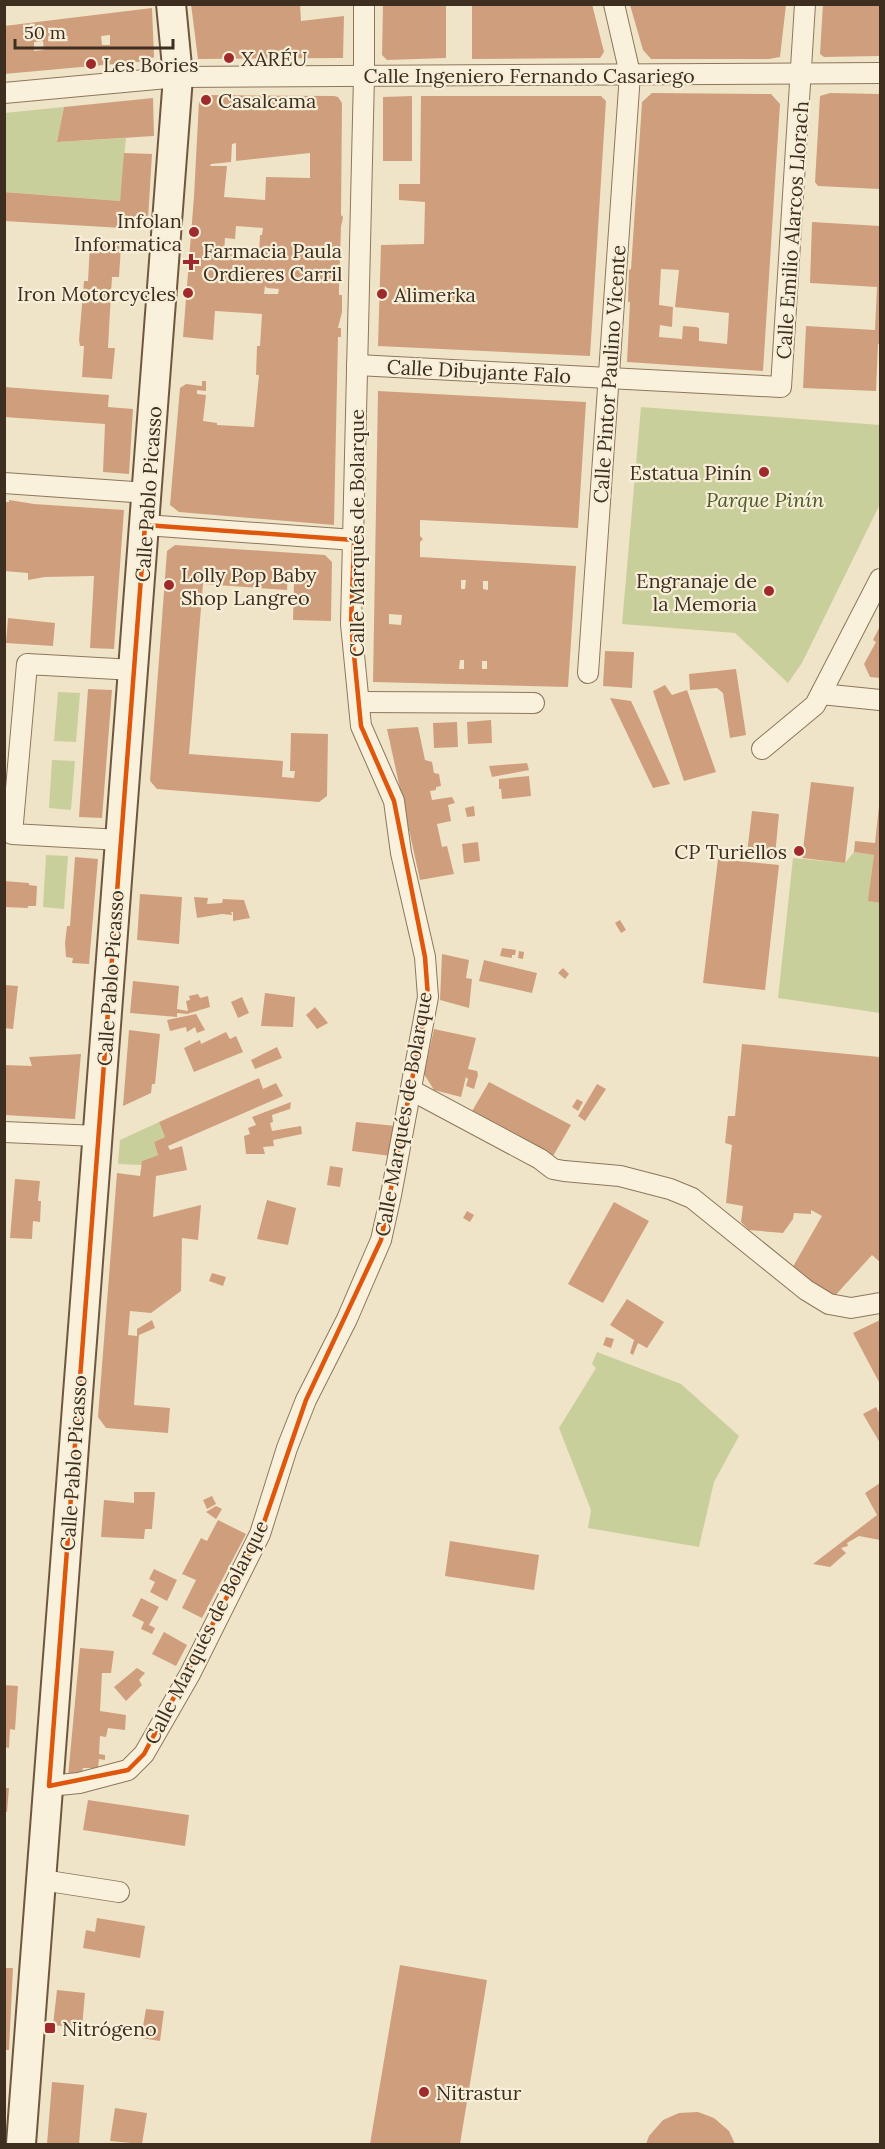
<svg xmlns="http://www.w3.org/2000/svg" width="885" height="2149" font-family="Lora,serif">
  <rect width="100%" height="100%" fill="#f0e4c8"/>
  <g fill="#c9cf9b">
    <polygon points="64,107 57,142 126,138 120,201 5,192 4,113"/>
    <polygon points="641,407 880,425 880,504 802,663 788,683 735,633 622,624"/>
    <polygon points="58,692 80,693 76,742 54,741"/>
    <polygon points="52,760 75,761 71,810 49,808"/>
    <polygon points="854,852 874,855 869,901 880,903 880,1013 778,998 793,858 845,863"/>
    <polygon points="46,855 68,856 64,909 43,907"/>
    <polygon points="159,1122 165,1137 154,1142 158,1155 142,1161 142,1165 118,1164 120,1140"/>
    <polygon points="597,1352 681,1384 739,1436 714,1482 699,1547 588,1528 591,1510 559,1428 596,1368 592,1364"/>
  </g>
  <g fill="#cf9f7d" fill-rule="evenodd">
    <polygon points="191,4 300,4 301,21 344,16 343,58 198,59"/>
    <polygon points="383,4 446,4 446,58 387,60 382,55"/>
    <polygon points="472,4 592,4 604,52 600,58 472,59"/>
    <polygon points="823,4 880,4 880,56 824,57 820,54"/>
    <polygon points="630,5 786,5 780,57 769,59 651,59 643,50"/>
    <path d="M152,8L154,57L148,61L4,74V26ZM110,35V45H102L101,36ZM43,41L44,50L34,51V42Z"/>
    <path d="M652,93L771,94L780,104L763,371L627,362L630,302H628L629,270L631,269L642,102ZM661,269L679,270L675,307L729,313L727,344L699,341V328L696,327L683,326L682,339L659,337L660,325L672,327L673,307L659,305Z"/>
    <polygon points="830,93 880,94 880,189 818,186 815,182 820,96"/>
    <path d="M206,95L334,96L338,97L342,103L341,215L343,217L341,227L339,289V295H342V312L338,328H341V337H338L334,525L179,512L170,505L180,388L186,384L202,386V381H206V391L197,390V394L206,395L203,421L217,423V425L254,427L259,375H256L257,346H260L262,314L215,311L213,340L183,337L194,196L199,101ZM236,143V161L310,153V178L266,177L265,200L224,197L227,166H210L211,164L231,162L232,144ZM236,226L263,228L262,235H260L259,256L224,254L225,238L235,239ZM265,286L267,288L279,289L278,294H264Z"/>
    <polygon points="412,96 412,161 383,161 383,97"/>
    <polygon points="421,96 601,96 606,101 590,356 378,346 381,245 424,244 425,202 399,200 399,184 420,184"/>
    <polygon points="153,98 154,136 57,142 64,107"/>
    <polygon points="124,153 152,154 148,219 124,216 122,228 4,221 4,192 120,201"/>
    <polygon points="812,222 880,226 880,344 878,344 876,391 803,388 806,326 875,330 877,287 810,283"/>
    <polygon points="90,244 121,246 119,277 112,277 110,311 108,348 115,348 112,379 82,377 84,346 80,346 79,340 84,281 88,281"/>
    <polygon points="4,387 109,395 108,407 133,409 129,474 103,472 105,424 4,417"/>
    <path d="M378,391L586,402L578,528L420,520V536L423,539L420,542V557L576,566L568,687L373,682ZM461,580H466L465,589H461ZM483,581H488V590L483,589ZM389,614L402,615L401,625L389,624ZM460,660H464V669H459ZM482,661H487V669H482Z"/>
    <polygon points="9,500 34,504 124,510 114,649 90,648 94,576 45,577 28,580 28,573 4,571 4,502 9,502"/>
    <polygon points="175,545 325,555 332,562 331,621 293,620 294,583 304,583 304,575 288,574 287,590 203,584 189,754 283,761 282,777 294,778 295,771 290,771 291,733 328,734 327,796 319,802 157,789 150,781 167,551"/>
    <polygon points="8,618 55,623 53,646 6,643"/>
    <polygon points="880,626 880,678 870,677 864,664 876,642 873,640"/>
    <polygon points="605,651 634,652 632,688 603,686"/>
    <polygon points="736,669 746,735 730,738 723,693 717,688 690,690 689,674"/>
    <polygon points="665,685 672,695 687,690 716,772 684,781 653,691"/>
    <polygon points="88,689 112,690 102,818 79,817"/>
    <polygon points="610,698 631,701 670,784 653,788"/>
    <polygon points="491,720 492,743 468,744 467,722"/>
    <polygon points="457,722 458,747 434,748 433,723"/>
    <polygon points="418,727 425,760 432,762 434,773 439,774 441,786 436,787 436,790 430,791 432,800 452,797 455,803 448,805 451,821 437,824 442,847 447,846 454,874 420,880 387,729"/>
    <polygon points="527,763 529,770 492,777 489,766"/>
    <polygon points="529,776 531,796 502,799 501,789 499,789 499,779"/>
    <polygon points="811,782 854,787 845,863 802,858"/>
    <polygon points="474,806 475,816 467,817 465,808"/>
    <polygon points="879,806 880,806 880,903 868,901 874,855 854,852 855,841 875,843"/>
    <polygon points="752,811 779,814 775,856 747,853"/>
    <polygon points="478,842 480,861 464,863 462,844"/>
    <polygon points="75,857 98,859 89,964 72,963 73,958 66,957 65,943 67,926 70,926"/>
    <polygon points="718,859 779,865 765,990 703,983"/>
    <polygon points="4,881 29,883 29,885 37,886 36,906 28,906 28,908 4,907"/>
    <polygon points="140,894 182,897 179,944 137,940"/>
    <polygon points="194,897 208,898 207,904 222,903 223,899 244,900 250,918 233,921 233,912 231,912 232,915 222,914 197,918"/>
    <polygon points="620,920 626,930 621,933 615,923"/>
    <polygon points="502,948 516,950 515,955 512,955 512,958 500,956"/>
    <polygon points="519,951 524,952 523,959 518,958"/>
    <polygon points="442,954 469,960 466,978 472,979 469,1008 440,1000"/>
    <polygon points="484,960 537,973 532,993 479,981"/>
    <polygon points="563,968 569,974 565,979 558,973"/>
    <polygon points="133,981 179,986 177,1009 188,1011 186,1001 190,1000 189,996 198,994 200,998 208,996 210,1007 187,1014 177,1013 177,1017 130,1013"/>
    <polygon points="4,985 18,986 13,1029 4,1028"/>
    <polygon points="265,993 295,997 293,1027 261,1026"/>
    <polygon points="242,997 249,1013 238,1018 231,1002"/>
    <polygon points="315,1007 328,1023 317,1029 306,1015"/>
    <polygon points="196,1014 205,1030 197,1033 195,1027 187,1032 186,1027 170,1031 167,1020"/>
    <polygon points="434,1029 476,1038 468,1069 477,1071 478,1075 474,1089 466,1086 468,1079 466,1077 461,1097 434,1090 424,1074"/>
    <polygon points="129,1030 160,1034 155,1084 152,1084 151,1093 123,1106"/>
    <polygon points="226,1032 230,1039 236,1036 243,1052 194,1072 184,1048 200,1040 201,1044"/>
    <polygon points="742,1044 880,1057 880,1262 872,1255 832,1299 791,1270 822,1216 811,1210 811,1214 794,1213 793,1219 783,1233 749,1230 741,1222 743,1206 726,1203 732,1145 725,1143 728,1116 735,1116"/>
    <polygon points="277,1047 282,1058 255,1069 251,1060"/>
    <polygon points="81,1054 75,1119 4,1115 4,1065 32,1066 29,1057"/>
    <polygon points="259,1078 263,1089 276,1083 283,1096 168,1146 170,1150 182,1146 187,1170 156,1176 153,1217 201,1205 198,1240 182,1238 181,1291 151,1313 130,1311 128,1335 137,1336 137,1329 152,1320 155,1328 139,1335 134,1405 170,1408 168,1433 106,1428 98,1417 117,1173 140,1176 142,1161 158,1155 154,1142 165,1137 159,1122"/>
    <polygon points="489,1082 571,1125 553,1156 471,1113"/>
    <polygon points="597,1084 606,1089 585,1121 578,1116"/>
    <polygon points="577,1099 583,1102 578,1111 572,1107"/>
    <polygon points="291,1102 290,1109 272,1115 273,1122 270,1123 272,1131 301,1126 302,1134 273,1140 274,1146 263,1147 265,1154 246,1154 244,1136 250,1134 248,1128 256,1125 252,1117"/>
    <polygon points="356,1122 396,1126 391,1156 352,1151"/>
    <polygon points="330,1166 343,1168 340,1187 327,1185"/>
    <polygon points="15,1179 40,1181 38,1201 41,1201 40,1222 33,1221 32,1239 10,1238"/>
    <polygon points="267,1200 296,1208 288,1245 257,1239"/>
    <polygon points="614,1202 649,1221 603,1303 568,1284"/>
    <polygon points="467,1211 474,1215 470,1222 463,1218"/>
    <polygon points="212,1273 226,1277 223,1286 209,1281"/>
    <polygon points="627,1299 664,1322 647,1348 638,1343 633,1355 630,1353 634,1340 610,1325"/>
    <polygon points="880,1320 880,1384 853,1333"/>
    <polygon points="606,1337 614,1339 611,1348 603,1345"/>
    <polygon points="876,1407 880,1414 880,1443 863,1414"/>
    <polygon points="880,1483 880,1540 859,1536 847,1543 848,1546 841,1548 846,1553 830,1567 813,1564 877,1515 865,1493"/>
    <polygon points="134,1492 155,1492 152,1529 145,1529 144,1539 101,1537 104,1500 134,1503"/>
    <polygon points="212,1496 216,1504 207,1509 203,1500"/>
    <polygon points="216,1506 222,1509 216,1519 206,1512"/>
    <polygon points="218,1520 246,1534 202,1618 182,1608 196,1580 182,1574 201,1538 207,1541"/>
    <polygon points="450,1541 539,1555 534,1590 445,1576"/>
    <polygon points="154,1569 177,1580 167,1601 150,1592 155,1582 149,1579"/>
    <polygon points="141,1598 159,1607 149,1625 155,1628 152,1634 141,1629 144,1622 132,1616"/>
    <polygon points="164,1632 187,1645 176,1666 152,1654"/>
    <polygon points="80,1648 114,1651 111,1673 102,1673 100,1711 126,1715 125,1730 108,1728 106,1737 100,1736 99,1754 105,1755 105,1760 99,1759 98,1768 83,1768 82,1772 68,1777"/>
    <polygon points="137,1668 145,1673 139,1680 142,1685 126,1701 114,1687"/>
    <polygon points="4,1685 18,1686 15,1730 10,1729 9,1748 4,1747"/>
    <polygon points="4,1788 9,1788 7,1812 4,1812"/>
    <polygon points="88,1800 189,1815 185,1846 83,1830"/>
    <polygon points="97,1918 145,1926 140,1958 83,1948 86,1930 95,1932"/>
    <polygon points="400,1965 487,1980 460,2144 370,2144"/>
    <polygon points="4,1968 13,1968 9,2050 4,2050"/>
    <polygon points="57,1990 85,1993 82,2028 53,2025"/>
    <polygon points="146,2009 164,2011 160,2041 141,2038"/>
    <polygon points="52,2082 84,2085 79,2144 47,2144"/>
    <polygon points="115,2108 147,2113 142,2144 110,2141"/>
    <polygon points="698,2112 714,2118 729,2131 735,2144 646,2144 649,2136 663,2120 679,2113"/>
  </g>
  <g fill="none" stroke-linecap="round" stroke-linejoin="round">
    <g stroke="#8d765c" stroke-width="22">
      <g id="street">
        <polyline points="4,93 178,77 880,73"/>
        <polyline points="357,365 781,387 805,4"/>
        <polyline points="4,483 148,493"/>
        <polyline points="145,525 354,540"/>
        <polyline points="588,673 630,74 614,4"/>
        <polyline points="821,694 880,700"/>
        <polyline points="359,702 534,703"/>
        <polyline points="762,749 815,705 880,579"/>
        <polyline points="121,840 12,834 27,664 134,670"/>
        <polyline points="411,1090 540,1159 553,1169 564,1171 620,1176 670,1189 692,1198 806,1290 829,1304 851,1308 880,1303"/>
        <polyline points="4,1132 98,1136"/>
        <polyline points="49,1786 79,1783 128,1770 144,1754 190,1674 260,1534 287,1448 306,1400 347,1319 381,1240 391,1195 428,997 425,957 401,853 394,801 361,726 351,624 364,76 364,4"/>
        <polyline points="42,1880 119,1892"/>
      </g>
    </g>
    <g stroke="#6f573f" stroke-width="32">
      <polyline id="secondary" points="21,2144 178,77 171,4"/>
    </g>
    <use href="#street" stroke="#faf1dc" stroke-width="20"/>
    <use href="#secondary" stroke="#faf1dc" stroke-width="28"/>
  </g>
  <path fill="none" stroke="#df570d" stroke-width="4.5" stroke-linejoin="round" d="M145,525L354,540L351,624L361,726L394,801L425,957L428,997L381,1240L306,1400L260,1534L144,1754L128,1770L49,1786Z"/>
  <g fill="#9e2a2b" stroke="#f7eed8" stroke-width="2">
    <circle cx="229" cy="58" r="6"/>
    <circle cx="91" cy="64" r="6"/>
    <circle cx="206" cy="100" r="6"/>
    <circle cx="194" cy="232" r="6"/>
    <path d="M188 253h6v6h6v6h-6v6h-6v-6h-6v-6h6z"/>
    <circle cx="188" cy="293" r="6"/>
    <circle cx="382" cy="294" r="6"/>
    <circle cx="764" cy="472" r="6"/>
    <circle cx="169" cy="585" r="6"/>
    <circle cx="769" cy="591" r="6"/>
    <circle cx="799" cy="851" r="6"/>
    <rect x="44" y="2022" width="12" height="12" rx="3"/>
    <circle cx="424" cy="2092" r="6"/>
  </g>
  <g text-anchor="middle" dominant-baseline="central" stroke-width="4.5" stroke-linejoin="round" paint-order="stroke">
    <g font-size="20" fill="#3d2e20" stroke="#f7eed8" text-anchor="start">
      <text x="241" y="58">XARÉU</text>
      <text x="103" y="64">Les Bories</text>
      <text x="218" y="100">Casalcama</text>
      <text x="182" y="220" text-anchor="end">Infolan<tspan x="182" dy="23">Informatica</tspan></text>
      <text x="203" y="250">Farmacia Paula<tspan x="203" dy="23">Ordieres Carril</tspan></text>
      <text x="176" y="293" text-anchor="end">Iron Motorcycles</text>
      <text x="394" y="294">Alimerka</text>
      <text x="752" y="472" text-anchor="end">Estatua Pinín</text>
      <text x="181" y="574">Lolly Pop Baby<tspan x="181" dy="23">Shop Langreo</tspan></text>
      <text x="757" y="580" text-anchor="end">Engranaje de<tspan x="757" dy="23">la Memoria</tspan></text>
      <text x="787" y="851" text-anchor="end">CP Turiellos</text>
      <text x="62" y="2028">Nitrógeno</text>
      <text x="436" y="2092">Nitrastur</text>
    </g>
    <g font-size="20" fill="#3d2e20" stroke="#f7eed8">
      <text x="529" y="75">Calle Ingeniero Fernando Casariego</text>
      <text transform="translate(792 230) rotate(-86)">Calle Emilio Alarcos Llorach</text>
      <text transform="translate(479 371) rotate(3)">Calle Dibujante Falo</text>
      <text transform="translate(609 374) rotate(-86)">Calle Pintor Paulino Vicente</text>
      <text transform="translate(148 494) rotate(-86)">Calle Pablo Picasso</text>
      <text transform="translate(356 533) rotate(-90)">Calle Marqués de Bolarque</text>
      <text transform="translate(110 978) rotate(-86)">Calle Pablo Picasso</text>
      <text transform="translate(403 1114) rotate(-80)">Calle Marqués de Bolarque</text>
      <text transform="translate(73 1463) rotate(-86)">Calle Pablo Picasso</text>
      <text transform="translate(206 1632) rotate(-63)">Calle Marqués de Bolarque</text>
    </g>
    <g font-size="20" font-style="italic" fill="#4d5a26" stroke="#f7eed8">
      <text x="765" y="499">Parque Pinín</text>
    </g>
  </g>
  <rect width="885" height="2149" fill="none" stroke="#3d2e20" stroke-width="12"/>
  <path d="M15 39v9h158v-9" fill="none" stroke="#3d2e20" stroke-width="3"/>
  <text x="24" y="39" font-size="18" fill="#3d2e20" stroke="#f7eed8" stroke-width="4.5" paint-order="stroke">50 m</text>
</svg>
